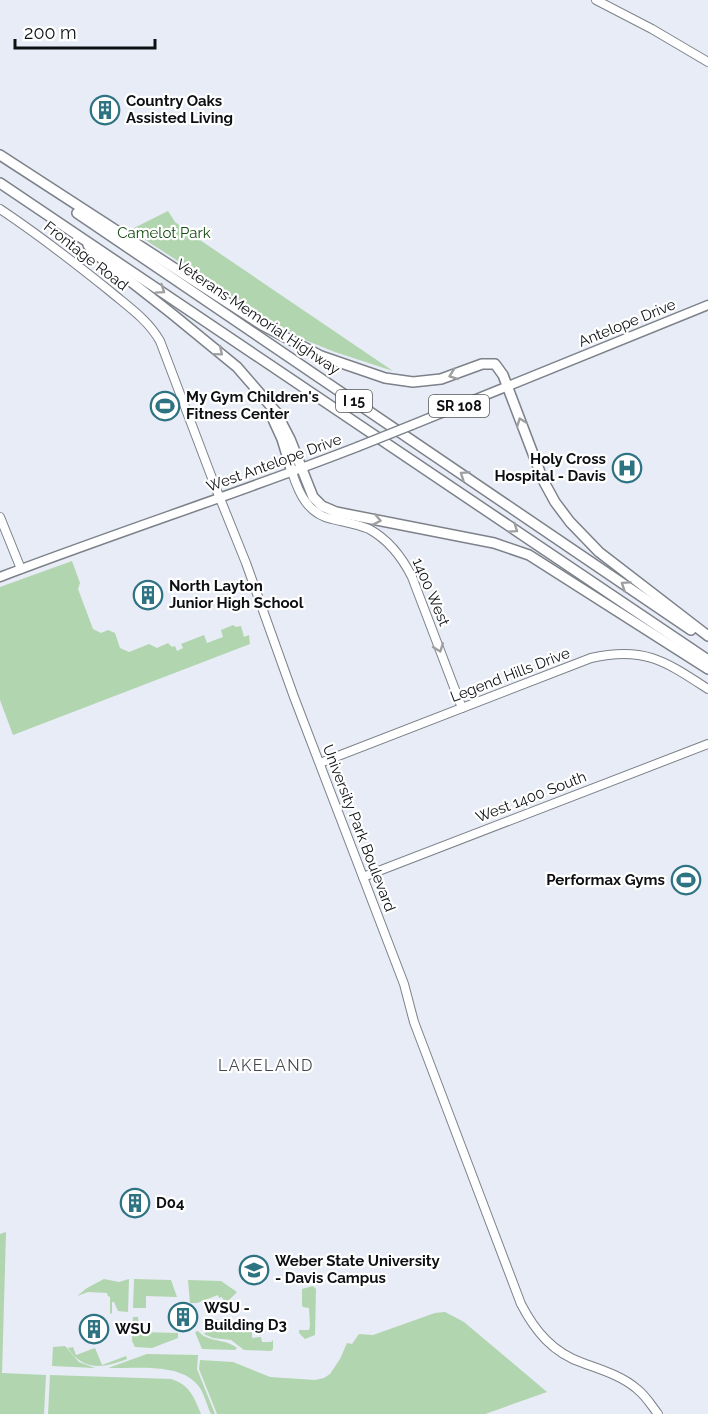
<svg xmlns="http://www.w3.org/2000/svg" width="708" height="1414" font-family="Raleway,sans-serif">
  <rect width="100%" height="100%" fill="#e7ecf6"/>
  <g fill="#b1d5ae">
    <polygon points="168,211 175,222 197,238 393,371 335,352 305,340 260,314 130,230"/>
    <polygon points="72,561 80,583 78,589 93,629 101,633 108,630 115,633 120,648 129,652 149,644 157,648 168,643 172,647 175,646 177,651 183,648 181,644 204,635 207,643 223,637 221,630 233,625 236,627 241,626 244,637 249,635 250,644 13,735 0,700 0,587"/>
    <polygon points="6,1232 2,1373 46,1375 44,1414 0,1414 0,1234"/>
    <polygon points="104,1279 119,1282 129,1279 128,1312 118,1311 114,1302 112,1302 112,1313 110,1314 110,1297 108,1296 107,1293 88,1292 77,1296 87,1288"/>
    <polygon points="134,1279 171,1280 177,1297 146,1296 146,1308 133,1308"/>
    <polygon points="188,1280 221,1281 237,1292 228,1301 224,1301 222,1297 219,1298 218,1295 197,1303 190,1303"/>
    <polygon points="313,1286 316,1289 315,1335 305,1339 299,1333 299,1330 309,1330 310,1326 309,1308 303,1307 302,1305 302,1289"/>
    <polygon points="445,1312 464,1322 547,1392 485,1414 217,1414 199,1369 200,1360 233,1362 270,1377 315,1380 324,1378 330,1374 340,1359 347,1343 352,1344 359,1334 373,1335 435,1313"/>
    <polygon points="133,1317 138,1317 139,1332 178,1333 178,1338 152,1348 135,1347 132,1341"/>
    <polygon points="218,1319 221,1327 231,1324 243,1324 243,1328 252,1329 252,1338 261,1337 262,1342 271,1342 273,1340 273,1349 271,1351 244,1350 231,1340 213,1338 204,1334 210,1327 208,1323"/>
    <path d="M198,1331C208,1343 225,1338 237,1348L235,1350L202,1349L195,1332Z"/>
    <polygon points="65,1346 79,1362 95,1368 52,1366 53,1347"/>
    <path d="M67,1347L69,1348L73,1347L76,1355L95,1348L102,1365L126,1356L127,1359C103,1368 84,1372 67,1347Z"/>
    <path d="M147,1354L198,1355L197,1369L215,1414H211C207,1406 205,1396 200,1388C183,1362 136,1369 108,1368Z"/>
    <path d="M50,1375L171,1379C190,1385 194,1397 201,1414H48Z"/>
  </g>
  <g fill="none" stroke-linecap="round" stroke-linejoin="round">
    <g stroke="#7c818a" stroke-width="10">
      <g id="secondary">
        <polyline points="596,0 652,29 708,62"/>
        <path d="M0,209C39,235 75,263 111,292C129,307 148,320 160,341L215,486L246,563L294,697L404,984L414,1022L521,1304C535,1331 553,1353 583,1363C602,1370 622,1376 637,1389C646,1396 651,1405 658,1414"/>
        <path d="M292,472C299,494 308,514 332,519C344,522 357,524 369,529C389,540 402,557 412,577L462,708"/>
        <polyline points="0,517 21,569"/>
        <path d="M320,763L591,658C644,646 665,661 708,689"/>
        <polyline points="363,877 708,744"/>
      </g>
    </g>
    <g stroke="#7c818a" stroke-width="11">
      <g id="primary">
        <polyline points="412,425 708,305"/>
        <path d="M0,577C118,532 239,493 357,447"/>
      </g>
    </g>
    <g stroke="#7c818a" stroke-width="12">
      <g id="highway">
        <polyline points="0,155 262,325 321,356 385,378 413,382 441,379 482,364 495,364 503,375 543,480 555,502 570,522 599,552 708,636"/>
        <polyline points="0,183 708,660"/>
        <polyline points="77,213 691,630"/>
        <polyline points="88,245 97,255 171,313 237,367 276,412 290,439 313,497 322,506 336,512 494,543 529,555 708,669"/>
        <polyline points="271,415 282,439 292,472"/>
      </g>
    </g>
    <use href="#secondary" stroke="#fff" stroke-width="8"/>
    <use href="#primary" stroke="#fff" stroke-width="8"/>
    <use href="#highway" stroke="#fff" stroke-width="9"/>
    <g stroke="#7c818a" stroke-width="11" stroke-linecap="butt">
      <polyline id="primary-bridge" points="357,447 412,425"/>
    </g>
    <use href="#primary-bridge" stroke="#fff" stroke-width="8"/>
  </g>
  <defs><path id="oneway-chevron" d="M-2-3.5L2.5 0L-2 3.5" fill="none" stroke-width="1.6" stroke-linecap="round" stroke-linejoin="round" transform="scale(1.5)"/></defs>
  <g stroke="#9e9fa0">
    <use href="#oneway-chevron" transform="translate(161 290) rotate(34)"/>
    <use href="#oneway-chevron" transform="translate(219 352) rotate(40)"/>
    <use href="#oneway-chevron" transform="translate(453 375) rotate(160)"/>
    <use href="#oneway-chevron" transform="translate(521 422) rotate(-111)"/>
    <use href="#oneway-chevron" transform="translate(464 475) rotate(-146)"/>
    <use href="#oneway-chevron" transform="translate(377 520) rotate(11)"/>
    <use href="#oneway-chevron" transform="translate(514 529) rotate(34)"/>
    <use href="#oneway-chevron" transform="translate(625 585) rotate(-146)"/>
    <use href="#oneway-chevron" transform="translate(439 648) rotate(69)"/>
  </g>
  <defs>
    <g id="building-ring" transform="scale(1.5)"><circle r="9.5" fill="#fff" stroke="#2e7382" stroke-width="1.5"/><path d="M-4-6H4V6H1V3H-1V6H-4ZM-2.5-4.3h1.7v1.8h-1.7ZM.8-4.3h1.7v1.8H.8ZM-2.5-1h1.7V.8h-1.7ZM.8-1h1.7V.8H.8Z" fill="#2e7382"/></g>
    <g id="stadium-ring" transform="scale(1.5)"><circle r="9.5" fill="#fff" stroke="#2e7382" stroke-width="1.5"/><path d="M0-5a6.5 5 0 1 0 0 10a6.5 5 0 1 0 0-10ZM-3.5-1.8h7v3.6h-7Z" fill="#2e7382"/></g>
    <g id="hospital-ring" transform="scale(1.5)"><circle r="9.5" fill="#fff" stroke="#2e7382" stroke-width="1.5"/><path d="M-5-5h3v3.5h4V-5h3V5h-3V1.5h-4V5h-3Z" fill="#2e7382"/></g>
    <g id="university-ring" transform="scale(1.5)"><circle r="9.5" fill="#fff" stroke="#2e7382" stroke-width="1.5"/><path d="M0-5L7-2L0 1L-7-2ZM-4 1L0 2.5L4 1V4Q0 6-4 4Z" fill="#2e7382"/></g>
  </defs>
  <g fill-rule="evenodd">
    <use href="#building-ring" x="105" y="110"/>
    <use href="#stadium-ring" x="165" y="406"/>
    <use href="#hospital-ring" x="627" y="468"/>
    <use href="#building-ring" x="148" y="595"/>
    <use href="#stadium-ring" x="686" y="880"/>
    <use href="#building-ring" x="135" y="1203"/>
    <use href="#university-ring" x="254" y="1270"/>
    <use href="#building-ring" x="183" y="1317"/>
    <use href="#building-ring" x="94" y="1329"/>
  </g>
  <g text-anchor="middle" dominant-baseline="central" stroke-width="4.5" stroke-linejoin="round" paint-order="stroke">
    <g fill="#fff" stroke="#565759" stroke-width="1.5">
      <rect x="336" y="390" width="36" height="22" rx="4.5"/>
      <rect x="429" y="395" width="60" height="22" rx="4.5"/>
    </g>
    <g font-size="14" font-weight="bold" fill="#0d0f12">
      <text x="354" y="401">I 15</text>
      <text x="459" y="406">SR 108</text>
    </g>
    <g font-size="15" font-weight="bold" fill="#0d0f12" stroke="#fff" text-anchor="start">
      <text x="126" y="101">Country Oaks<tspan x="126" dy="17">Assisted Living</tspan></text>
      <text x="186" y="397">My Gym Children's<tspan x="186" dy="17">Fitness Center</tspan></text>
      <text x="606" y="459" text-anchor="end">Holy Cross<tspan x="606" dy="17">Hospital - Davis</tspan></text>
      <text x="169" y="586">North Layton<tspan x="169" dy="17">Junior High School</tspan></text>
      <text x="665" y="880" text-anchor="end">Performax Gyms</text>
      <text x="156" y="1203">D04</text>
      <text x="275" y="1261">Weber State University<tspan x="275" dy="17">- Davis Campus</tspan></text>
      <text x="204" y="1308">WSU -<tspan x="204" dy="17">Building D3</tspan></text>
      <text x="115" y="1329">WSU</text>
    </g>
    <g font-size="15" fill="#134b12" stroke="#fff">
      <text x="164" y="233">Camelot Park</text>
    </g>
    <g font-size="15" fill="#0d0f12" stroke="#fff">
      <text transform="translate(86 256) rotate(38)">Frontage Road</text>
      <text transform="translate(258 317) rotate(34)">Veterans Memorial Highway</text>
      <text transform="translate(627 323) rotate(-22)">Antelope Drive</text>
      <text transform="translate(274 463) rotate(-20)">West Antelope Drive</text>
      <text transform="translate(431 592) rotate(67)">1400 West</text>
      <text transform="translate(510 675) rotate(-21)">Legend Hills Drive</text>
      <text transform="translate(531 797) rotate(-21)">West 1400 South</text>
      <text transform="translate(359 828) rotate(69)">University Park Boulevard</text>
    </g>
    <g font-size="16" letter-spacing="1.5" fill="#444950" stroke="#fff">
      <text x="266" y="1065">LAKELAND</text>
    </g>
  </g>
  <path d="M15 39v9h140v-9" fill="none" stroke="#0d0f12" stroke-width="3"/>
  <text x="24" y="39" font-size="18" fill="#0d0f12" stroke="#ffffff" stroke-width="4.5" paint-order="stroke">200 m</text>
</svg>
